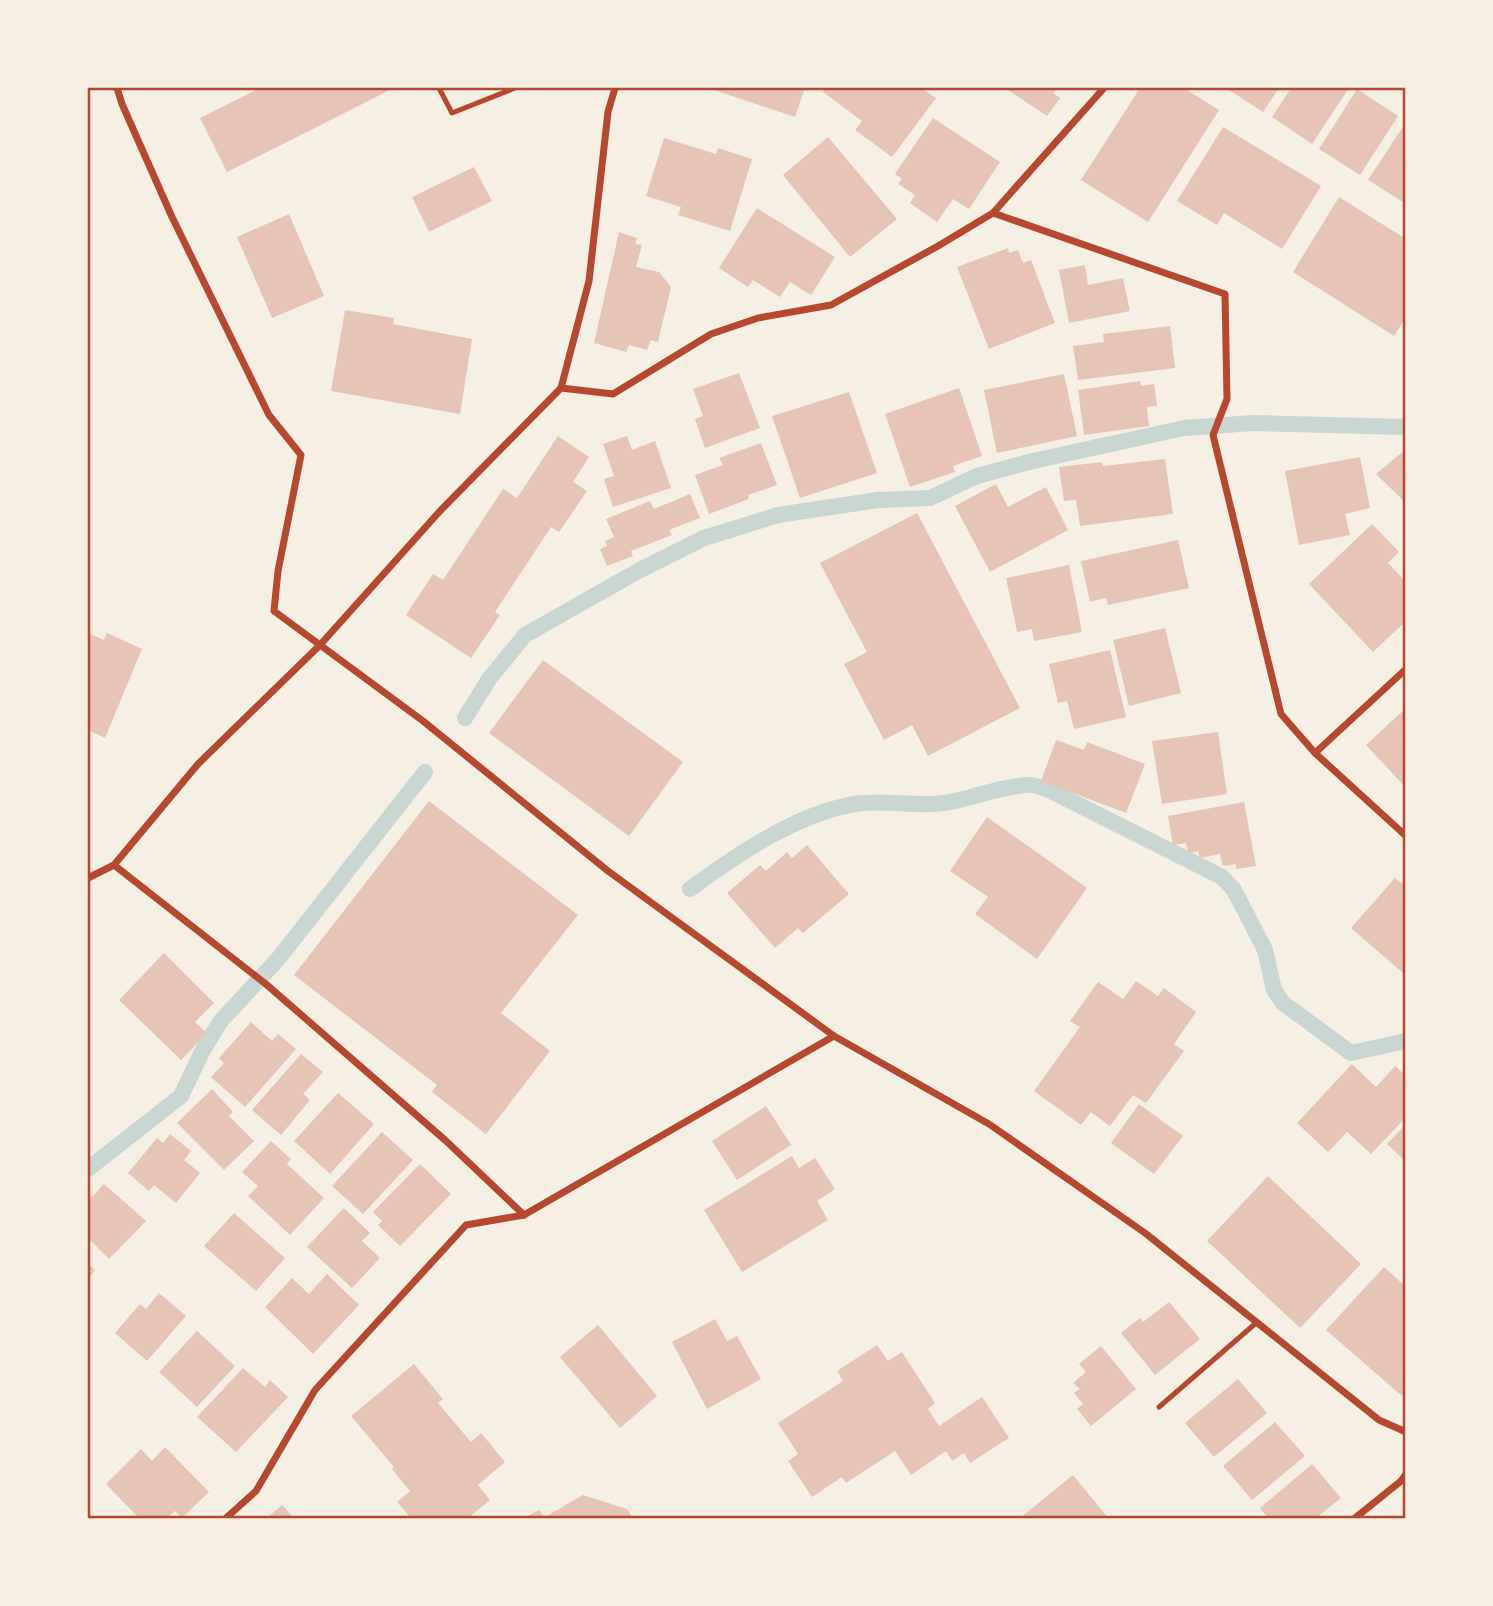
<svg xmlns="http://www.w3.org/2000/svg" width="1493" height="1606" font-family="'Open Sans',sans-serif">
  <rect width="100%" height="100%" fill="#f6efe4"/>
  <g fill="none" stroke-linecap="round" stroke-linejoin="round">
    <g stroke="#c9d6d2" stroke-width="16">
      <polyline points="465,718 489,679 525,635 640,570 704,538 778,515 878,500 930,498 977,476 1033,461 1184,428 1253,423 1406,427"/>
      <path d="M690,889C736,855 798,813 855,804C886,799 920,808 950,802C976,797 1002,786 1028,785C1035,784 1042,788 1049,790L1222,877L1234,890L1265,950L1274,990L1283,1003L1351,1053L1406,1041"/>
      <polyline points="88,1169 181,1096 203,1050 220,1022 278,959 425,772"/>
    </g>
  </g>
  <g fill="#e6c5b7">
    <polygon points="260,88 391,88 392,89 227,172 200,118"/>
    <polygon points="708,88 805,88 795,117"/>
    <polygon points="826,88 921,88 936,98 892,157 855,130 862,121 823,92"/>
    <polygon points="1005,88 1057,88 1053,93 1060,98 1047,116"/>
    <polygon points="1140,88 1184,88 1219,110 1148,222 1081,180"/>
    <polygon points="1226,88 1279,88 1263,112"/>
    <polygon points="1291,88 1349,88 1312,144 1272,117"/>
    <polygon points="1357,89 1398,116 1360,175 1319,149"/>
    <polygon points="933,118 1000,162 969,209 953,199 937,222 910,203 915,195 898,184 902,179 895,174"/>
    <polygon points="1404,125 1406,126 1406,204 1368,180"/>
    <polygon points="1223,127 1321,186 1282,249 1224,213 1217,225 1177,201"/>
    <polygon points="828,137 897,219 850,257 783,175"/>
    <polygon points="664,138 716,154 718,148 752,159 730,231 678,215 681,207 646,196"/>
    <polygon points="474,167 492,201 429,232 412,197"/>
    <polygon points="1339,197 1406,239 1406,317 1394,336 1293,272"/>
    <polygon points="757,208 835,257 811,295 790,282 780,297 753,280 748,287 719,268"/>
    <polygon points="289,214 324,296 272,318 237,237"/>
    <polygon points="619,232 637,238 635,244 642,245 636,267 659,272 671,287 658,342 651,340 647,350 629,345 626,352 594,343"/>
    <polygon points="1008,248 1009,253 1018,250 1023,263 1031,260 1055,323 989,349 957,267"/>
    <polygon points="1085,265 1088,285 1123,278 1130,311 1069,323 1059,270"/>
    <polygon points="345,310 394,318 393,324 472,339 460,414 331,391"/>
    <polygon points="1170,326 1175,368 1078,380 1073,346 1104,342 1103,334"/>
    <polygon points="739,373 760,428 705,448 695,419 703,416 693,389"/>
    <polygon points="1064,374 1077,436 997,453 984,390"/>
    <polygon points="1140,381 1141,386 1154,384 1157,406 1147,407 1149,426 1084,435 1078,390"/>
    <polygon points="959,388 982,456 953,466 955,472 910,487 885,414"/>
    <polygon points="849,392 877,473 800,498 772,416"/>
    <polygon points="558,436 589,457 573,482 587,491 559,532 551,527 495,612 500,615 471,658 406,615 433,574 443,580 503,489 517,498"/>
    <polygon points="627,436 632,450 655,441 671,488 613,507 604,479 614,476 603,444"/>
    <polygon points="761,443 777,485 748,495 749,499 709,514 695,475 723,465 719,458"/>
    <polygon points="1406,449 1406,503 1376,474"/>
    <polygon points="1360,457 1370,508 1345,514 1350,535 1299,545 1285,471"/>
    <polygon points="1165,459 1173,514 1080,526 1076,500 1064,501 1059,467 1102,462 1103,466"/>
    <polygon points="996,484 1008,507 1046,487 1068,530 990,572 955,506"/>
    <polygon points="690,494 700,518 669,530 672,535 631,551 633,556 607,566 600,549 607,546 605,541 614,537 606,519 650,501 654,509"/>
    <polygon points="917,513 1020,708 928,756 912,725 884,740 844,664 867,652 820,563"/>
    <polygon points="1372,524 1399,552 1388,563 1406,582 1406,621 1373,652 1309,584"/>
    <polygon points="1178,540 1189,588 1108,605 1106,598 1090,602 1081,561"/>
    <polygon points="1069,565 1082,632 1034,641 1032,629 1017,632 1006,578"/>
    <polygon points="1165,628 1181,693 1129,706 1113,640"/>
    <polygon points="88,633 104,640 107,633 142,649 105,738 88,730"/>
    <polygon points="1110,650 1126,717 1074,729 1067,701 1058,703 1049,664"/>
    <polygon points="543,660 683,762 629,836 489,733"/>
    <polygon points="1406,708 1406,788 1366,745"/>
    <polygon points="1218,732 1227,794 1162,804 1152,741"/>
    <polygon points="1056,740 1084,750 1087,742 1145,764 1126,813 1041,781"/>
    <polygon points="429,801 578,915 501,1013 550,1051 486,1134 432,1092 437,1085 294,975"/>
    <polygon points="1244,802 1256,866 1236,869 1236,864 1223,866 1220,854 1200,858 1198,851 1188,853 1186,843 1173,845 1168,816"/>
    <polygon points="987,817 1087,888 1037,959 975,914 988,897 950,871"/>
    <polygon points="807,845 849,894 803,933 798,928 775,948 727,893 760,865 766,871 787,852 792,858"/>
    <polygon points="1395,878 1406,887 1406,970 1403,973 1351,928"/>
    <polygon points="164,953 214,1003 195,1022 207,1033 181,1060 119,1000"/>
    <polygon points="1136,981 1158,996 1164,988 1196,1012 1174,1044 1184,1051 1146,1103 1133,1095 1110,1126 1091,1112 1081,1125 1034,1091 1080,1027 1070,1021 1098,982 1123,999"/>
    <polygon points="251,1022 272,1041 278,1034 296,1049 245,1107 211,1077 224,1063 219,1058"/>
    <polygon points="301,1054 323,1072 303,1094 310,1100 281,1135 252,1110"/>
    <polygon points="1352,1064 1376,1087 1395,1066 1406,1076 1406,1117 1371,1154 1347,1132 1328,1152 1297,1123"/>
    <polygon points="212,1089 233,1112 229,1116 254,1141 224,1170 177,1123"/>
    <polygon points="338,1093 374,1124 330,1174 294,1141"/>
    <polygon points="1139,1104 1183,1136 1154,1174 1111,1143"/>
    <polygon points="766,1106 791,1145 737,1180 712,1141"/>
    <polygon points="1406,1124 1406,1162 1387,1144"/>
    <polygon points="382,1132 413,1160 363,1214 332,1186"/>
    <polygon points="170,1134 191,1151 184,1160 200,1173 176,1203 154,1185 149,1191 128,1173 157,1138 163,1143"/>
    <polygon points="271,1141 291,1159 287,1164 324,1198 290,1235 248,1196 258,1186 242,1172"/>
    <polygon points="792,1156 799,1168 815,1158 835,1189 817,1201 828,1220 742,1272 704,1210"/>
    <polygon points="420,1164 451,1194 400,1246 378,1225 382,1221 373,1212"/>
    <polygon points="1268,1176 1361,1264 1300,1328 1207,1241"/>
    <polygon points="104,1184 146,1221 109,1259 88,1238 88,1195 92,1197"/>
    <polygon points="344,1208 370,1233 362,1241 380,1258 352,1288 307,1247"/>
    <polygon points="234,1213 285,1258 256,1291 204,1246"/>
    <polygon points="88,1264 95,1270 88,1279"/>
    <polygon points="1384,1267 1406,1287 1406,1392 1402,1396 1326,1330"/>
    <polygon points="327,1274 359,1305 313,1354 265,1307 292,1278 309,1294"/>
    <polygon points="159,1293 186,1316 147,1361 115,1333 140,1304 146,1309"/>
    <polygon points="1169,1302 1200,1339 1155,1375 1121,1333 1140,1318 1143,1322"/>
    <polygon points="715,1319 727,1341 737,1336 761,1379 707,1409 672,1342"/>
    <polygon points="598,1325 657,1396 620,1428 560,1357"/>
    <polygon points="197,1331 235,1366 197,1407 159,1372"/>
    <polygon points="877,1345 888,1361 902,1352 935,1403 928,1409 939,1426 982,1397 1009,1438 970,1463 964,1453 952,1461 946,1451 911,1475 895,1451 846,1483 842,1477 812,1497 788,1461 798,1454 778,1423 843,1381 837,1371"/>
    <polygon points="1101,1346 1136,1389 1091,1426 1077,1409 1083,1404 1074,1393 1080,1389 1073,1383 1086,1372 1079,1364"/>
    <polygon points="414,1364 443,1399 438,1403 471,1442 481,1433 505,1462 478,1485 490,1500 468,1518 411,1518 397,1502 410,1491 392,1469 394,1467 351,1416"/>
    <polygon points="243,1368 265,1387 270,1380 288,1397 236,1452 197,1417"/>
    <polygon points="1238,1379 1267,1413 1214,1457 1185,1423"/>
    <polygon points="1275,1422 1305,1456 1252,1500 1223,1466"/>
    <polygon points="165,1447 209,1492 182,1518 175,1511 167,1518 139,1518 106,1484 141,1449 152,1461"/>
    <polygon points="1312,1464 1341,1498 1316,1518 1268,1518 1260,1508"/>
    <polygon points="1073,1475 1108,1518 1020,1518"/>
    <polygon points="583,1495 627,1509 633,1518 524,1518 539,1510 545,1517"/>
    <polygon points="282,1505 294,1518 267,1518"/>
  </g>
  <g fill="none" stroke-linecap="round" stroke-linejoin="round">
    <g stroke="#b5482f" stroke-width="5">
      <polyline points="439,88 452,113 515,88"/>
      <polyline points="1159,1407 1256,1323"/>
    </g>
    <g stroke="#b5482f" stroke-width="7">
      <polyline points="117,88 122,104 172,217 269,415 301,455 278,571 274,611 423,721 608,871 834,1036 989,1124 1145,1233 1379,1420 1406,1432"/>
      <polyline points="993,213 1225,294 1227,399 1213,435 1281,714 1315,753 1406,836"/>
      <polyline points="561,388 613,394 711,334 758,318 831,305 938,246 993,213 1104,88"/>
      <polyline points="1315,753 1406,669"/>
      <polyline points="114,865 267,985 445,1140 524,1215"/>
      <polyline points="88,878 114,865 198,764 320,645 440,511 561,388 589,281 608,112 615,88"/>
      <polyline points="226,1518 256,1491 315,1390 466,1225 524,1215 834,1036"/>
      <polyline points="1355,1518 1401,1481 1406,1474"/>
    </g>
  </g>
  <rect width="1493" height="1606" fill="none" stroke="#f6efe4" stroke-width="178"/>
  <rect x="89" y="89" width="1315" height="1428" fill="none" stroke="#b5482f" stroke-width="2.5"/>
</svg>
